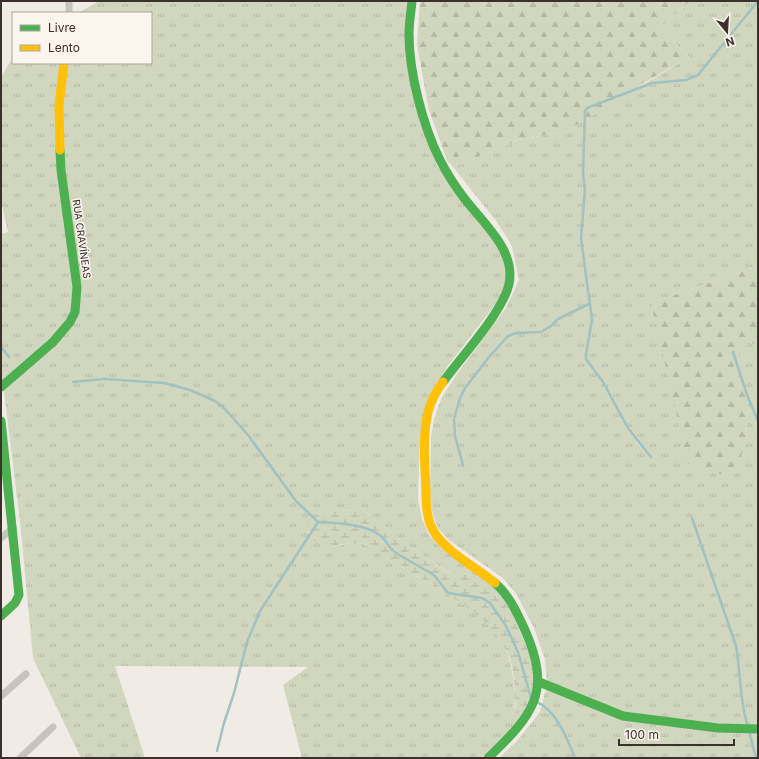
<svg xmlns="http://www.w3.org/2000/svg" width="759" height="759" font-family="Inter,sans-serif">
  <defs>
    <pattern id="grass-tufts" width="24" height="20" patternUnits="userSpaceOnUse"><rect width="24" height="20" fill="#d1d6bf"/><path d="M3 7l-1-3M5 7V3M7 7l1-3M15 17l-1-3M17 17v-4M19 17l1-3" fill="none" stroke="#b4b8a4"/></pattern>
    <pattern id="forest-firs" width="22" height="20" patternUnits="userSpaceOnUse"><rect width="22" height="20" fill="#d1d6bf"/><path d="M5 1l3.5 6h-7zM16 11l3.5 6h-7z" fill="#b4b8a4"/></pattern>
    <pattern id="wetland-marsh" width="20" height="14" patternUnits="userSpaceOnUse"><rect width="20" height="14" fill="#d1d6bf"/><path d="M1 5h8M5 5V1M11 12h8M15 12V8" fill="none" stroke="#b4b8a4"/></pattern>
  </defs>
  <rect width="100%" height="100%" fill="#f0ebe5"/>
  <g fill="url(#grass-tufts)">
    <path d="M99,1H409L418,113L437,166L488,229L501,251L507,279L497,302L447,367L431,392L420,437L418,499L422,519L429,535L442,549L494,586L479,577L465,573H450L404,543L373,517L361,510L331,511L308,532C314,540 323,548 333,547C340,546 347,543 354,543C363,543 370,546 377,551C383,554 388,559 394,563C428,584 488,610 505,647C511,662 514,679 515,695C515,699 514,706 516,710C517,712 520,715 521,717L508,733L481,758H302L283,685L308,667L115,666L145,758H81L33,658L20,521L4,392L1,390V234L8,232L1,200V77L13,57V63H151V13H78Z"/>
    <polygon points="690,1 758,1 758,268 753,268 651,303 746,441 748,397 741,375 738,357 749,342 758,345 758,758 499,758 517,741 540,712 547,685 545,659 534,628 517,595 503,578 449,540 438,528 433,515 430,498 431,438 434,419 442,397 457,374 506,308 519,280 512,246 497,222 453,167 519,140 563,132 578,124 689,57 660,27"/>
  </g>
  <g fill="url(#forest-firs)">
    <polygon points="420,1 690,1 660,27 689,57 642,84 621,99 578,124 563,132 519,140 453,167 447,160 429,110 417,45"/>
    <polygon points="753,268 758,268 758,345 749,342 738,357 741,375 748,397 746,441 739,462 723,475 688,464 651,303"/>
  </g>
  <path fill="url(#wetland-marsh)" d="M361,510L373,517L404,543L449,573H465L479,577L488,582L508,603L533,662L536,685L529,707L521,717H517C515,710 516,703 515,696C515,683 513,669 509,657C495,615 435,587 399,566C387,559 377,551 365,544C357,543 348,543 340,545C337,546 334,547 330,547C314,545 308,536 308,521L314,514L331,511Z"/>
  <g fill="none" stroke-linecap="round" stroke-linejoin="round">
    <g stroke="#a1c2c1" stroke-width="2.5">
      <polyline points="1,347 9,357"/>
      <polyline points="733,352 747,395 758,421"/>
      <path d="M73,382L104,379L164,383L190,390L215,401L224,408L248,435L296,501L318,522C336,523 368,524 382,537C387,542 390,549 396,553L434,575L448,593L482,598L490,603L506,626L518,652L531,698"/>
      <polyline points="651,457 628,428 603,382 586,359 586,354 592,320 581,238 585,189 583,173 585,111 587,108 652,83 686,80 698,75 758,1"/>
      <polyline points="463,465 455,436 454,419 460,398 465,388 489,357 508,336 516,333 541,332 551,326 558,319 589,304"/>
      <path d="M692,518L736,646C741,673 739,700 748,727"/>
      <path d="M537,702C557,711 567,739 575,758"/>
      <polyline points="749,731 756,758"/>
      <polyline points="217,751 224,723 234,693 247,642 260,611 318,522"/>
    </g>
    <g stroke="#c9c3be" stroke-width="7">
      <polyline points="69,1 69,13"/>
      <polyline points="1,538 13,528"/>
      <polyline points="1,696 26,674"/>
      <polyline points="20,758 53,727"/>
    </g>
    <g stroke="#4caf50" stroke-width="9">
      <path d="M412,1C411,12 409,23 409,34C409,73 423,126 440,160C447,174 455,186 464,198C483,223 516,250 509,284C503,312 461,357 443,382"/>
      <polyline points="1,387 53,342 70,322 75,312 77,287 61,170 60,150"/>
      <polyline points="1,421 19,595 15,603 1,616"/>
      <polyline points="539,682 623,716 718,728 758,729"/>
      <path d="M488,758C534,714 552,692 525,630C517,613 510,596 495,583"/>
    </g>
    <g stroke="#ffc107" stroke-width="9">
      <polyline points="60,150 59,105 64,63"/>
      <path d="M443,382C436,391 431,401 428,412C422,438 425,465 426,491C426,499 426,508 428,516C429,523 432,529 436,535C450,554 477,568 495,583"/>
    </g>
  </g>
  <g text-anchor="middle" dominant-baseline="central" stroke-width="3" stroke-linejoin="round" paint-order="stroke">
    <g font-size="10" fill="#3b302b" stroke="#fbf5ee">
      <text transform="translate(82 239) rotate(82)">RUA CRAVÍNEAS</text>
    </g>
  </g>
  <rect width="759" height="759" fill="none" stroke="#3b302b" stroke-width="4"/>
  <rect x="12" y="12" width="140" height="52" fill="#fbf5ee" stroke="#aea6a0"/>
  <rect x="20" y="25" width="20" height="6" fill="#4caf50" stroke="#aea6a0"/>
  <text x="48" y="32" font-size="12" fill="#3b302b">Livre</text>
  <rect x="20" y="45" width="20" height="6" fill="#ffc107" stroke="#aea6a0"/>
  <text x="48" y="52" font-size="12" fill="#3b302b">Lento</text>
  <g transform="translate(727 32) rotate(162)" stroke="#fbf5ee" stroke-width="3" paint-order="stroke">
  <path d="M0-3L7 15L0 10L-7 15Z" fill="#3b302b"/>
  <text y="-6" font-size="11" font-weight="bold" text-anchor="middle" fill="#3b302b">N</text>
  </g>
  <path d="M619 739v6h115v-6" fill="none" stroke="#3b302b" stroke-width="2"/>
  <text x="625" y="739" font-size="12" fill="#3b302b" stroke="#fbf5ee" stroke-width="3" paint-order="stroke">100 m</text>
</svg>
